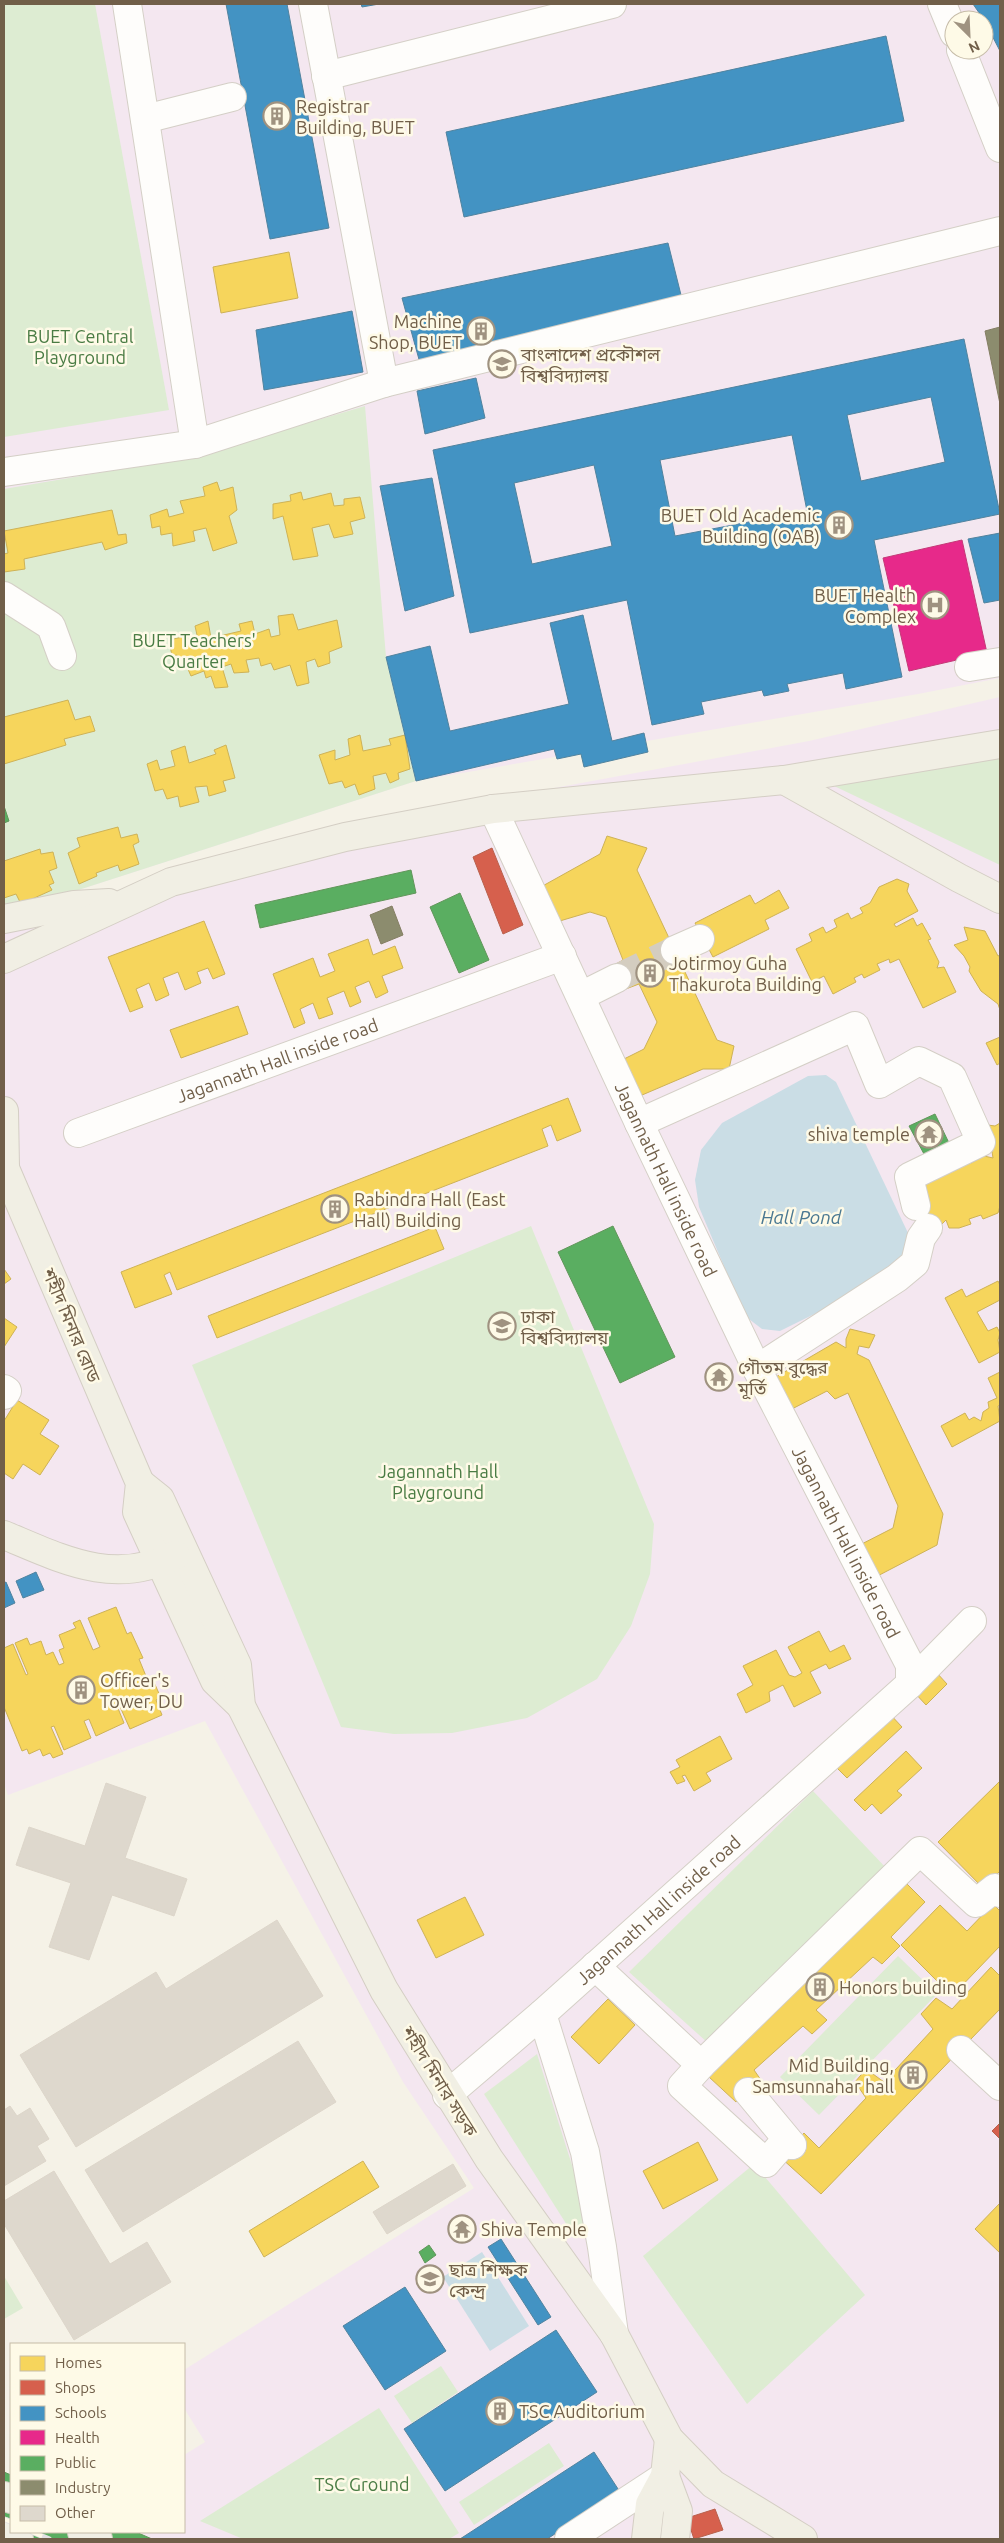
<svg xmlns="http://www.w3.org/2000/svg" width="1004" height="2543" font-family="Ubuntu,'Noto Sans Bengali',sans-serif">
  <rect width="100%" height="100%" fill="#f5f2e7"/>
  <g fill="#f4e7f0" fill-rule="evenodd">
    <path d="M4,4H1000V678L918,694L416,781L4,914ZM954,20H984V50H954Z"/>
    <polygon points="1000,697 1000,2539 153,2539 138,2532 184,2532 184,2455 205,2442 184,2408 184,2370 474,2188 403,2082 205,1721 8,1795 4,1784 4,931 354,825 809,741"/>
  </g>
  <g fill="#ddecd2">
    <polygon points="4,4 95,4 169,410 4,437"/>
    <polygon points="365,406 386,657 416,781 4,914 4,489 157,463 241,443"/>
    <polygon points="1000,758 1000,865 832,785"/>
    <polygon points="531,1226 654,1524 650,1574 631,1626 597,1679 527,1718 452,1733 394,1734 341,1727 192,1365"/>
    <polygon points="813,1791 888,1870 708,2043 629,1972"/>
    <polygon points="898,1956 937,1994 819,2115 780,2077"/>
    <polygon points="537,2054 582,2197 586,2234 579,2237 572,2233 484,2094"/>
    <polygon points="754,2164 865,2295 747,2404 643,2256"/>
    <polygon points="4,2276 23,2308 4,2319"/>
    <polygon points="441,2366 458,2392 412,2423 394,2396"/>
    <polygon points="379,2408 459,2533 449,2539 243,2539 200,2521"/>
    <polygon points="549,2443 564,2466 474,2525 459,2502"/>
  </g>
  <g fill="#cadde5">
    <polygon points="826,1075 836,1082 909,1235 911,1251 867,1288 780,1331 762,1329 745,1316 699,1207 695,1180 701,1150 722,1123 808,1076"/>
    <polygon points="482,2252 529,2326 490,2351 443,2277"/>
  </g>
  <g fill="#f6d55c" stroke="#ceb256">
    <polygon points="289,252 298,298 221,313 213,267"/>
    <polygon points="217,482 220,491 233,487 237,510 229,516 237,543 213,551 206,528 193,531 195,541 173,546 172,533 161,535 160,526 152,528 150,515 167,509 169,517 184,513 180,501 205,496 203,487"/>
    <polygon points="301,492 303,500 331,493 334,506 344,505 344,499 360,497 365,518 350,522 353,534 334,538 329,524 312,528 318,556 293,560 283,516 273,519 273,504 291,501 290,495"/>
    <polygon points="112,510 118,535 126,534 127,543 105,550 102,542 24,559 25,569 4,572 4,554 8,553 4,531"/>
    <polygon points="293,614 298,630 337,620 342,647 329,652 330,663 318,667 315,659 306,662 309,683 297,686 290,665 274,670 271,663 261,666 259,658 246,660 249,672 234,673 231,664 222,667 228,687 215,688 211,676 206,678 204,671 191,676 187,667 180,669 177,655 172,656 169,640 187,636 191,648 199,644 195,626 208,621 211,638 241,631 239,624 252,621 255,634 269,629 271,637 280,635 278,616"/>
    <polygon points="68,700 75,720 90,716 95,731 64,739 66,745 4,764 4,717"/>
    <polygon points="360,735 363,751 391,745 389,739 405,735 410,769 398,773 399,779 390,783 386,773 373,776 375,789 359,795 355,784 345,788 342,781 329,784 319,755 335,750 335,760 350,755 348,739"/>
    <polygon points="226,745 235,778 223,781 226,791 209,796 207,786 195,787 199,802 180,807 178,796 167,799 163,789 155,791 147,764 157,760 160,770 175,766 171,751 185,746 189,763 216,754 214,750"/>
    <polygon points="118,827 121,838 137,834 139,842 133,845 139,864 120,871 118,865 96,873 97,876 79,884 68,853 80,847 77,838"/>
    <polygon points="607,836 647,848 637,870 717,1040 734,1046 729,1069 703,1069 628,1101 616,1063 644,1049 657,1022 639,984 623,990 611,967 623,960 606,917 590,912 553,923 539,888 600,854"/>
    <polygon points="40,849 41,854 53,852 57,868 49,871 54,883 49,885 52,890 21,904 16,894 4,898 4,861"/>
    <polygon points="897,879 909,884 907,891 918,911 894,924 896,927 913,918 917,926 922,923 931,939 928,940 939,962 937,968 944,967 956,992 923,1008 899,959 890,963 889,959 877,964 880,970 864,978 862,974 854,978 856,982 833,994 824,976 812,982 796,949 812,941 809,934 823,927 826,933 837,927 834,920 848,913 851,919 863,913 860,908 870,903 879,887"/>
    <polygon points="779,890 789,908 765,920 769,929 713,957 695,923 750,895 755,904"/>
    <polygon points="204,921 225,974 213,979 208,968 197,972 201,983 185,990 178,972 163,978 169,995 156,1001 149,983 136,989 143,1007 130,1012 108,957"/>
    <polygon points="964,927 985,931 998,956 1000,955 1000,1010 998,1004 981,991 969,971 970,967 964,956 954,945 968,940"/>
    <polygon points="368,939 373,955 395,946 403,968 382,976 388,992 376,998 369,981 355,987 361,1002 350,1007 344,991 327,998 333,1014 319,1019 313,1003 300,1009 305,1023 294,1028 273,974 313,958 320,977 335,971 328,954"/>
    <polygon points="238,1006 248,1034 181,1058 170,1030"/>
    <polygon points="1000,1037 1000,1063 997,1065 986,1043"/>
    <polygon points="568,1098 581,1131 557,1141 551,1125 542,1129 548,1146 177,1290 170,1272 164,1275 172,1294 135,1308 121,1272"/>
    <polygon points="1000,1123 1000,1206 998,1213 983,1219 981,1215 969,1219 971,1224 959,1228 949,1228 946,1220 936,1230 917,1195 917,1177 969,1159 971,1163 984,1156 993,1158 988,1125 995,1126"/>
    <polygon points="435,1227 444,1249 217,1338 208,1316"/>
    <polygon points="4,1269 11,1279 4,1284"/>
    <polygon points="998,1281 1000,1285 1000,1300 977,1312 988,1331 997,1327 1000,1333 998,1340 1000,1352 979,1363 945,1298 962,1289 966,1297"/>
    <polygon points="4,1318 17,1327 4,1347"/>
    <polygon points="850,1329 875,1335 869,1348 859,1346 857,1354 869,1360 943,1514 937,1545 866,1582 850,1550 893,1528 898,1506 848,1393 835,1399 827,1391 786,1412 769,1381 836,1342 846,1348 846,1339"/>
    <polygon points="1000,1372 1000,1405 998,1406 1000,1421 952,1447 941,1426 965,1413 969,1420 974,1417 981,1421 983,1412 989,1408 988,1402 997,1398 988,1378"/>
    <polygon points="17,1400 49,1420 40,1434 59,1446 40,1475 23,1464 13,1479 4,1473 4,1421"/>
    <polygon points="116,1607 127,1634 131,1632 143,1658 139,1659 148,1681 153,1680 161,1698 156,1700 162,1715 130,1729 117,1700 115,1701 124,1723 96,1736 89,1719 84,1721 91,1738 64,1750 54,1726 51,1727 63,1754 53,1758 50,1753 43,1756 40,1749 29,1754 27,1749 22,1751 4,1707 4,1648 13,1644 26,1675 28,1674 15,1643 27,1638 30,1645 41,1641 46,1655 53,1652 59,1665 64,1663 59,1650 64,1648 59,1635 76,1628 73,1623 80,1620 93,1650 100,1647 88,1618"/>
    <polygon points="819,1631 830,1652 844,1645 851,1659 829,1669 826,1664 810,1672 821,1693 794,1707 783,1685 769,1692 770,1701 746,1713 737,1694 753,1685 743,1666 776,1650 789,1675 795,1677 802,1673 788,1647"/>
    <polygon points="936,1672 947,1684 926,1705 914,1692"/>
    <polygon points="888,1712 902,1727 847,1778 833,1764"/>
    <polygon points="720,1736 732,1759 706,1773 711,1781 694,1791 685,1775 682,1776 685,1781 677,1784 670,1772 680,1767 676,1760"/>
    <polygon points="906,1751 922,1768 897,1791 902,1795 881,1814 872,1804 865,1811 854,1800"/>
    <polygon points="1000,1781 1000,1871 983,1888 938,1842"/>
    <polygon points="905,1882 925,1902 891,1937 900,1946 882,1964 873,1957 816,2010 827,2020 812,2034 803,2026 754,2070 761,2080 736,2102 709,2077"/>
    <polygon points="465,1897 484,1935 436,1958 417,1920"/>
    <polygon points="993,1904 1000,1911 1000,1946 952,1996 901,1945 940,1905 967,1931"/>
    <polygon points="991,1967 1000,1976 1000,2009 821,2194 780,2157 804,2133 819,2148 866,2098 855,2082 866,2069 884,2082 933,2029 921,2014 936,1998 952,2009"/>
    <polygon points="608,1999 635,2025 599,2064 571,2037"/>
    <polygon points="698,2142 718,2180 663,2209 643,2171"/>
    <polygon points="363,2161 379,2187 264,2257 249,2231"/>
    <polygon points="1000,2203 1000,2253 975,2229"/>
  </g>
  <g fill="#d6604d" stroke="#b8604c">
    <polygon points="492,848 523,925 503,934 473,857"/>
    <polygon points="1000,2123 1000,2139 992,2131"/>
    <polygon points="715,2509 723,2530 694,2539 687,2518"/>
  </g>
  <g fill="#4393c3" stroke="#51839e" fill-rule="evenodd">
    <polygon points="226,4 287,4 329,228 270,239"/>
    <polygon points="361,4 379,4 362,7"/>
    <polygon points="973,4 1000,4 1000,51 984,20"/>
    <polygon points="886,36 904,121 464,217 446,132"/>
    <polygon points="668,243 682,299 420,363 402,298"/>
    <polygon points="352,311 363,372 264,390 256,330"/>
    <path d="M964,339L1000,514L874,540L902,677L846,689L843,673L787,684L789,691L764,696L762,690L701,702L704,714L652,725L627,600L470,633L433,450ZM931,397L945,462L861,481L847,415ZM792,435L807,511L675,536L660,460ZM594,465L612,546L532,564L514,483Z"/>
    <polygon points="476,378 485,418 425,434 417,391"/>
    <polygon points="432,478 454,596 405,611 380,486"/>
    <polygon points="1000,533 1000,600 984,603 968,539"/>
    <polygon points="583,615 612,741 644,733 648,752 584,767 581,754 557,759 554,749 416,781 386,657 430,646 450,731 569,704 550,623"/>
    <polygon points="36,1572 44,1590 23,1598 16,1581"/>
    <polygon points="6,1582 15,1603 4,1608 4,1583"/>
    <polygon points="501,2239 551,2317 538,2325 488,2247"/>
    <polygon points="405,2287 446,2351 385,2390 343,2326"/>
    <polygon points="556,2330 597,2392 445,2491 404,2429"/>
    <polygon points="594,2452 620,2492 547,2539 460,2539"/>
  </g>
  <polygon fill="#e7298a" stroke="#c43976" points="962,540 987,653 909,671 883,558"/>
  <g fill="#5aae61" stroke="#61965a">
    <polygon points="4,806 9,821 4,823"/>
    <polygon points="411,870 416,893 260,928 255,905"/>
    <polygon points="460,893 489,960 459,973 430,907"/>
    <polygon points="935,1114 949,1143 924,1154 909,1126"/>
    <polygon points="613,1226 675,1357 620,1383 558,1252"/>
    <polygon points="464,2220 471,2231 461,2238 454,2228"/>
    <polygon points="429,2245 436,2255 425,2263 419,2252"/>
    <polygon points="4,2472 11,2475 11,2532 136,2532 152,2539 4,2539"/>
  </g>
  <g fill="#8c8c6e" stroke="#847e63">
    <polygon points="1000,327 1000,404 985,331"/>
    <polygon points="392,906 403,935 381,944 370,915"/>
  </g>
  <g fill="#ded8cd" stroke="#ddd6ca">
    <polygon points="106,1783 146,1797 125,1858 187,1879 174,1916 112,1895 89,1960 49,1947 71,1883 16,1865 29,1827 85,1846"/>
    <polygon points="277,1920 323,1996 76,2147 20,2055 156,1972 166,1989"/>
    <polygon points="298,2041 336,2102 123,2232 85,2170"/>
    <polygon points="10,2106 17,2116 30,2108 49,2139 37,2146 46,2161 4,2186 4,2110"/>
    <polygon points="453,2164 466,2186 387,2234 373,2212"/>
    <polygon points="54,2171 110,2264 147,2242 171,2282 74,2340 4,2224 4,2201"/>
  </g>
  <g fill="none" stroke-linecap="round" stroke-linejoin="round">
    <polyline stroke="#d4cdc0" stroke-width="28" stroke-dasharray="28 14" stroke-linecap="butt" points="617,978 675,950"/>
    <g stroke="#d4cfc6" stroke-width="30">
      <g id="minor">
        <polyline points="127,4 195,444"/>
        <polyline points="313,4 384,383"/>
        <polyline points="942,4 954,33"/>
        <polyline points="961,50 1000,148"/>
        <polyline points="326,76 612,4"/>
        <polyline points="145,119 232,97"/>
        <polyline points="4,472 195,444 384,383 1000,231"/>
        <polyline points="4,596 51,626 62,656"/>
        <polyline points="969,667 1000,662"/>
        <path id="s1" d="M493,809L639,1123L757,1369L910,1665V1684"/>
        <polyline points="675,950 700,939"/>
        <polyline points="581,996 617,978"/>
        <polyline points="639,1123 855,1026 879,1084 919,1061 952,1077 981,1142 909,1177 916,1206"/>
        <path id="s2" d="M78,1133L562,956"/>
        <polyline points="757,1369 897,1278 915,1263 921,1238 928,1228"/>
        <polyline points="4,1389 7,1391 4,1395"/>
        <polyline points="595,1966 701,2065 920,1851 976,1903 995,1888 1000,1893"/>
        <polyline points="542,2014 585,2152 602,2247 614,2334"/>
        <polyline points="961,2050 1000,2086"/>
        <polyline points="701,2065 682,2086 766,2163 785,2141 792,2145"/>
        <polyline points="748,2092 792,2145"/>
        <path id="s3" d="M447,2095L542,2014L910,1684L972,1621"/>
        <polyline points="569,2539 665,2476"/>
      </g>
    </g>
    <g stroke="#d4cec4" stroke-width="30">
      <g id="major">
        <polyline points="784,780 959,878 1000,899"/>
        <polyline points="4,919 74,905 109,903"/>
        <polyline points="4,959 171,882 345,837 493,809 784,780 1000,744"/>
        <polyline points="4,1111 5,1167"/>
        <polyline points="4,1166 140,1483 137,1512 215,1681 241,1706"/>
        <polyline points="140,1483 160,1499 237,1665 241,1706 384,1990 489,2159 614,2334 669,2439 713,2484 803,2539"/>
        <path d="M4,1535C62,1559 114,1587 176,1555"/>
        <polyline points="665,2476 678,2511 675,2539"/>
        <polyline points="4,2496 11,2499"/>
        <polyline points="4,2532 19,2539"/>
        <polyline points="82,2532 98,2539"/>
        <polyline points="646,2539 650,2504 665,2476 669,2439"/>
      </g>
    </g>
    <use href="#minor" stroke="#fefdfb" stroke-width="28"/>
    <use href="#major" stroke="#f1efe4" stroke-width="28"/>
    <g stroke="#e4e1e3" stroke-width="5.5">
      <g id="rail">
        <polyline points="4,2519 11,2522"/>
        <polyline points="32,2532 49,2539"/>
      </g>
    </g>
    <use href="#rail" stroke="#fefae7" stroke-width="4" stroke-dasharray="11" stroke-linecap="butt"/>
  </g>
  <defs>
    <g id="building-ring" transform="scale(1.4375)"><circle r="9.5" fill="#fefae7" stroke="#9f9280" stroke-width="1.5"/><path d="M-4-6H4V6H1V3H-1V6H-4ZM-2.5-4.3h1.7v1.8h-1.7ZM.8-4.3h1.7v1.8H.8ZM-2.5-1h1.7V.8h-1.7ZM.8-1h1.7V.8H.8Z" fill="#9f9280"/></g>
    <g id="university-ring" transform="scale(1.4375)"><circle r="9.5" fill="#fefae7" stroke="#9f9280" stroke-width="1.5"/><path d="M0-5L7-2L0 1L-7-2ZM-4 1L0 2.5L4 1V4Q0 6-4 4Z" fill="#9f9280"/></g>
    <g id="hospital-ring" transform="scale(1.4375)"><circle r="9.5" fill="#fefae7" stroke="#9f9280" stroke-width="1.5"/><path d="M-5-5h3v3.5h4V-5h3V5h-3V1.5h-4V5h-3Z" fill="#9f9280"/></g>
    <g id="temple-ring" transform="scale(1.4375)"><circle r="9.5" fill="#fefae7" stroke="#9f9280" stroke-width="1.5"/><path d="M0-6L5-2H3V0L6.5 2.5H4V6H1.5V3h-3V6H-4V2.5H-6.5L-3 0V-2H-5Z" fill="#9f9280"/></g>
  </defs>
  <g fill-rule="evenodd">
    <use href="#building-ring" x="277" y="116"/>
    <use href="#building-ring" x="481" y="331"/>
    <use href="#university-ring" x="502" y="364"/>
    <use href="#building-ring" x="839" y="525"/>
    <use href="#hospital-ring" x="935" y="605"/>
    <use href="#building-ring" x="650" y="973"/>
    <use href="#temple-ring" x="929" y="1134"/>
    <use href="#building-ring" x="335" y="1209"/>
    <use href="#university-ring" x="502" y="1326"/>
    <use href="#temple-ring" x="719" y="1377"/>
    <use href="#building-ring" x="81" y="1690"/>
    <use href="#building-ring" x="820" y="1987"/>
    <use href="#building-ring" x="913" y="2075"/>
    <use href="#temple-ring" x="462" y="2229"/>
    <use href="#university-ring" x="430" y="2279"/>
    <use href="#building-ring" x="500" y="2411"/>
  </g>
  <g text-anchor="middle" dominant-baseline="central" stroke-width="5" stroke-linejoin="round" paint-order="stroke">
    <g font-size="18" fill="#715f49" stroke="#fefae7" text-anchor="start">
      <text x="296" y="106">Registrar<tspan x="296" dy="21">Building, BUET</tspan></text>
      <text x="462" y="321" text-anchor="end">Machine<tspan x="462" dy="21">Shop, BUET</tspan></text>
      <text x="521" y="354">বাংলাদেশ প্রকৌশল<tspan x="521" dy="21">বিশ্ববিদ্যালয়</tspan></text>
      <text x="820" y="515" text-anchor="end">BUET Old Academic<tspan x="820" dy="21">Building (OAB)</tspan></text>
      <text x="916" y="595" text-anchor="end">BUET Health<tspan x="916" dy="21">Complex</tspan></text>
      <text x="669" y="963">Jotirmoy Guha<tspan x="669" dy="21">Thakurota Building</tspan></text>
      <text x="910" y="1134" text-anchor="end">shiva temple</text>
      <text x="354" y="1199">Rabindra Hall (East<tspan x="354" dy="21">Hall) Building</tspan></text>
      <text x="521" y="1316">ঢাকা<tspan x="521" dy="21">বিশ্ববিদ্যালয়</tspan></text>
      <text x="738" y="1367">গৌতম বুদ্ধের<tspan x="738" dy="21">মূর্তি</tspan></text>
      <text x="100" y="1680">Officer's<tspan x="100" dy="21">Tower, DU</tspan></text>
      <text x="839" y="1987">Honors building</text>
      <text x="894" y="2065" text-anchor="end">Mid Building,<tspan x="894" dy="21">Samsunnahar hall</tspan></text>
      <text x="481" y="2229">Shiva Temple</text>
      <text x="449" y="2269">ছাত্র শিক্ষক<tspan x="449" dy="21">কেন্দ্র</tspan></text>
      <text x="519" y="2411">TSC Auditorium</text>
    </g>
    <g font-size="18" fill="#4a7c44" stroke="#fefae7">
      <text x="80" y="336">BUET Central<tspan x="80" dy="21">Playground</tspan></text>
      <text x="194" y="640">BUET Teachers'<tspan x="194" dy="21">Quarter</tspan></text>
      <text x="438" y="1471">Jagannath Hall<tspan x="438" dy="21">Playground</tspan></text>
      <text x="362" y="2484">TSC Ground</text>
    </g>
    <g font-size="18" fill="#715f49" stroke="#fefae7">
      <text stroke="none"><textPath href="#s2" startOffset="212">Jagannath Hall inside road</textPath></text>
      <text stroke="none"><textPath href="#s1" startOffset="409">Jagannath Hall inside road</textPath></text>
      <text transform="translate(72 1325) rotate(67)">শহীদ মিনার রোড</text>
      <text stroke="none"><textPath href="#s1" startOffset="814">Jagannath Hall inside road</textPath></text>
      <text stroke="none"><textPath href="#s3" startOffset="281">Jagannath Hall inside road</textPath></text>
      <text transform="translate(440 2081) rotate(58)">শহীদ মিনার সড়ক</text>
    </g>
    <g font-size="19" font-style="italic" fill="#4a7892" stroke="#fefae7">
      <text x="801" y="1217">Hall Pond</text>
    </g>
  </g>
  <rect width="1004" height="2543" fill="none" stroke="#715f49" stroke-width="10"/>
  <rect x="10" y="2343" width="175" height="190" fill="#fefae7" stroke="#c6bca8"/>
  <rect x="20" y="2356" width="25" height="15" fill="#f6d55c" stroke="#c6bca8"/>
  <text x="55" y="2368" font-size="15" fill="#715f49">Homes</text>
  <rect x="20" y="2380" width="25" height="15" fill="#d6604d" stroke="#c6bca8"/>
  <text x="55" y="2393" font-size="15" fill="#715f49">Shops</text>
  <rect x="20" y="2406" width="25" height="15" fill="#4393c3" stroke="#c6bca8"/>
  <text x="55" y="2418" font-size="15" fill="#715f49">Schools</text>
  <rect x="20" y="2430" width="25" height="15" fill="#e7298a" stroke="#c6bca8"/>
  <text x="55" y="2443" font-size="15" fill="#715f49">Health</text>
  <rect x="20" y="2456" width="25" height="15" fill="#5aae61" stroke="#c6bca8"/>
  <text x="55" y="2468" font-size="15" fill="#715f49">Public</text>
  <rect x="20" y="2480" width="25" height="15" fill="#8c8c6e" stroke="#c6bca8"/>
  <text x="55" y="2493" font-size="15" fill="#715f49">Industry</text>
  <rect x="20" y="2506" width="25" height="15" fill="#ded8cd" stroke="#c6bca8"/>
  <text x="55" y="2518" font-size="15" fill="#715f49">Other</text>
  <g transform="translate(969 35) rotate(156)"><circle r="24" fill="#fefae7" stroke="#c6bca8"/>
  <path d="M0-4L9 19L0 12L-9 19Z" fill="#9f9280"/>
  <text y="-8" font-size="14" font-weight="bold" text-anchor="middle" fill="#715f49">N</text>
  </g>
</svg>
